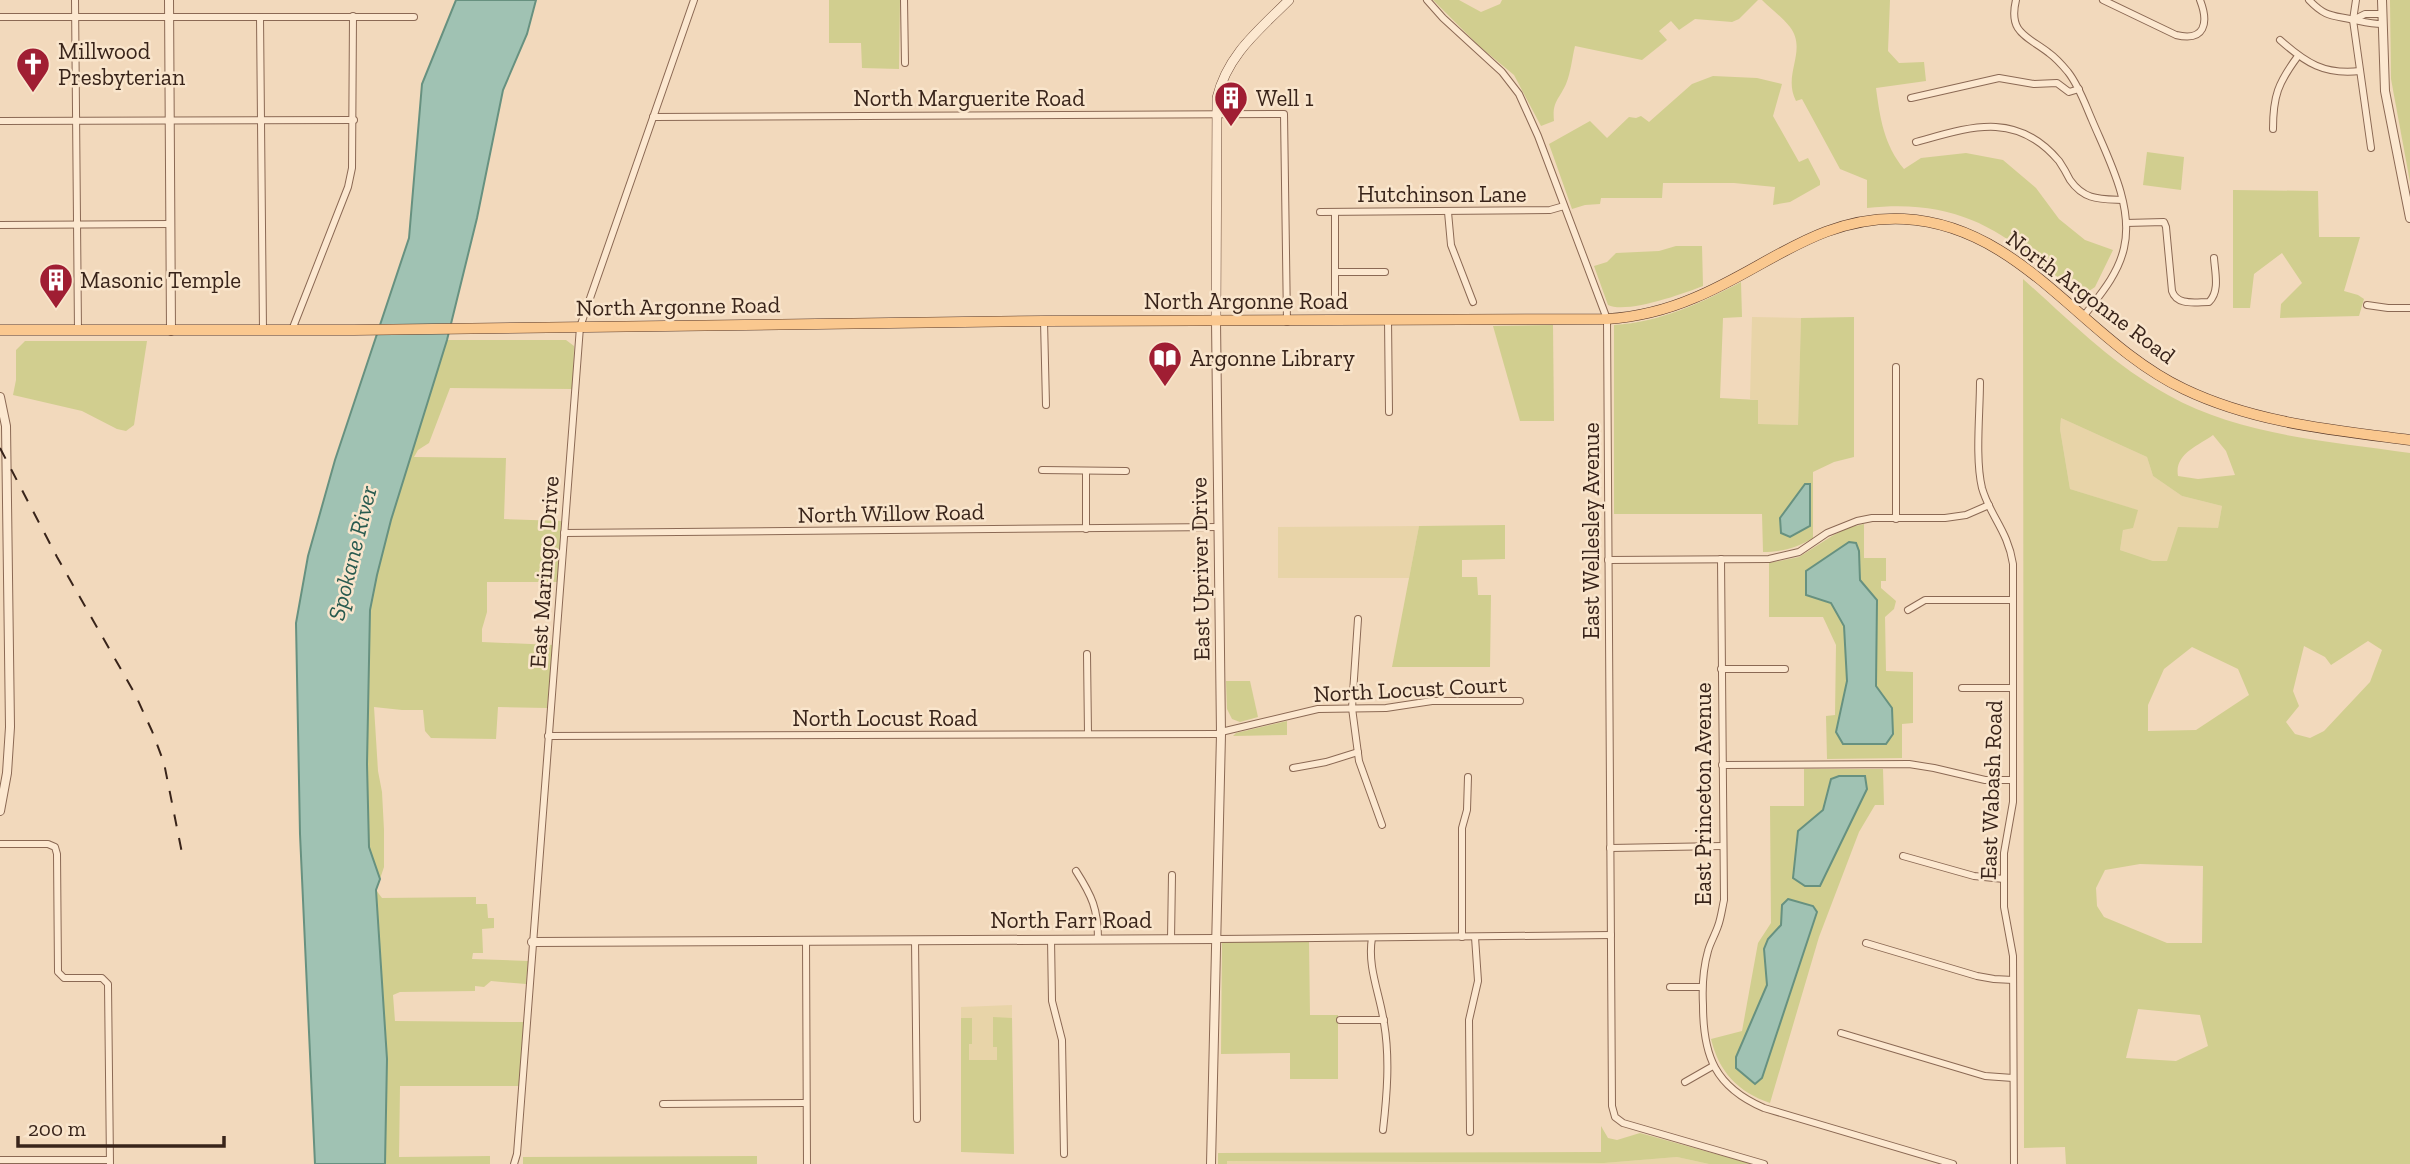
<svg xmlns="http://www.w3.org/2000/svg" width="2410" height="1164" font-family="'Zilla Slab',serif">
  <rect width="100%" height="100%" fill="#f2d9bc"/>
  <g fill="#e8d4a8">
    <polygon points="1752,317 1801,318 1798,425 1757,424 1758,400 1750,399"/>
    <polygon points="2061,418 2147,457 2153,476 2182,496 2222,506 2218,528 2168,561 2153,561 2120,550 2123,530 2137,510 2070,489 2060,429"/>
    <polygon points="1419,526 1409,578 1278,578 1278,527"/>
    <polygon points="1012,1005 1012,1018 993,1018 994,1047 997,1047 997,1060 969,1060 969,1044 972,1044 972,1018 961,1018 961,1007"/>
    <polygon points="1677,1157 1709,1164 1227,1164 1227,1161 1604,1163"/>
  </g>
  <g fill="#d1ce8f" fill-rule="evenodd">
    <polygon points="829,0 900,0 899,69 862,68 861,43 829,43"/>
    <path d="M1433,0H1459L1481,12L1500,4L1502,0H1758L1739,19L1732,22L1695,19L1679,30L1671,21L1659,31L1667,40L1642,60L1575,46C1572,58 1571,72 1566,84C1559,100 1552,101 1554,121L1541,126L1514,75L1479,46Z"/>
    <path d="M1762,0H1890L1888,51L1899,63L1924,62L1926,81L1876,88C1880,118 1884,145 1904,169L1921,158L1966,153L2003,160L2036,188L2059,219L2085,240L2113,250L2095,287L2080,297C2011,237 1966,197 1867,208V180L1840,169L1802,99L1796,101C1782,74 1808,51 1790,27C1782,17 1771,9 1762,0Z"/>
    <polygon points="2390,0 2410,0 2410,182 2391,79"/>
    <polygon points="1713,76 1757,78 1782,84 1773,116 1799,162 1808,158 1820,181 1820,185 1790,202 1773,205 1775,187 1734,183 1663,183 1662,198 1601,198 1600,204 1585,205 1572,209 1549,144 1590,121 1607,138 1629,117 1636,118 1641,116 1649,122 1692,84"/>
    <polygon points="2147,152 2184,157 2181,190 2143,185"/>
    <polygon points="2233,190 2318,191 2319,237 2360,237 2344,291 2358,295 2364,299 2359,316 2280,318 2281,304 2302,283 2282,253 2254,274 2250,308 2233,308"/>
    <path d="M1676,246H1702L1703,286C1683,294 1626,314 1608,305L1594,266L1607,262L1616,253L1659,251Z"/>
    <path d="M2023,279C2069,320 2113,365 2168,395C2241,436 2329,441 2410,453V1164H2066L2065,1147L2024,1148ZM2061,418L2147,457L2153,476L2182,496L2222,506L2218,528L2178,527L2167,561H2153L2120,550L2123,530L2133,528L2138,510L2070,489L2060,429ZM2213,435L2226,451L2235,475L2198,479L2178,476C2174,454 2198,446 2213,435ZM2368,641L2382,650L2370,682L2324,731L2310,738L2295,734L2286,722L2299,706L2293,691L2304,646L2325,657L2331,665ZM2192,647L2238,669L2249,695L2196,730L2148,731V705L2164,669ZM2140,864L2203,866L2202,943H2167L2104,917L2097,906L2096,888L2105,870ZM2138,1009L2200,1015L2208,1046L2176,1061L2126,1058Z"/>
    <path d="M1741,282L1742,317L1723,318L1720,398L1758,400V424L1798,425L1801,318L1854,317V457L1834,462L1813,472V538C1797,548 1781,552 1763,552L1762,514H1614V325C1661,322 1701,303 1741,282Z"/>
    <polygon points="1553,325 1554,421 1520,421 1493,326"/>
    <polygon points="447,340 566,340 574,346 573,389 450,388 429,443 418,450 414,457 506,458 504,519 562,521 557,582 487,582 487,612 482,629 482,642 553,645 547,708 498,707 496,739 431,738 425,731 423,710 402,710 374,707 378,771 382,792 384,830 384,867 380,879 369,847 367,764 370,610 377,575 391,520"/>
    <polygon points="25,341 147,341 134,425 126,431 117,429 82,411 13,395 16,380 16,350"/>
    <polygon points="1864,524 1864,558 1886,558 1886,581 1881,581 1881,588 1896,601 1894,609 1885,617 1886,671 1913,672 1913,723 1902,724 1902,758 1827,759 1826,716 1835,715 1836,645 1823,617 1769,617 1769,563 1799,557 1832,536 1847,528"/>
    <polygon points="1505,525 1505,559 1462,560 1462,577 1477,577 1478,595 1491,595 1490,667 1392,667 1419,526"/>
    <polygon points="1226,681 1250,681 1258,717 1240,722 1232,719 1227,709"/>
    <polygon points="1287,721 1287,735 1233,736 1236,733"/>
    <path d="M1804,769H1883L1884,805H1875L1859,832L1819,937L1770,1103C1738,1092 1719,1072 1711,1039L1742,1031L1758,943L1771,923L1770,806H1804Z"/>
    <polygon points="376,890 382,898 476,897 476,904 487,904 488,918 494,918 494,928 482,929 483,953 473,953 472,959 528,961 526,984 491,981 484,987 475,986 475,991 400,992 393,995 395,1021 524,1022 519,1086 400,1086 399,1157 490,1156 490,1164 385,1164 387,1059"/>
    <polygon points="1222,942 1309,942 1310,1015 1338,1015 1338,1079 1290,1079 1290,1053 1221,1054"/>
    <polygon points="993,1017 1012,1018 1014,1154 961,1152 961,1018 972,1018 972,1044 969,1044 969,1060 997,1060 997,1047 993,1047"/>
    <polygon points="1601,1126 1608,1138 1617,1140 1640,1133 1752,1164 1709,1164 1677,1157 1604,1163 1227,1161 1227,1164 1218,1164 1218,1153 1601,1152"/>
    <polygon points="757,1156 757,1164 523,1164 523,1157"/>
  </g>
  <g fill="#a0c2b3" stroke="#679180" stroke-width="2">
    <polygon points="456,0 536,0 527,34 503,90 477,218 447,340 391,520 377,575 370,610 367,764 369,847 380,879 376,890 387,1059 385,1164 315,1164 300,834 296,623 308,556 335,460 409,238 422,84"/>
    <polygon points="1805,484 1810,484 1810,526 1790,537 1781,533 1780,518"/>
    <polygon points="1849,542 1856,543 1859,551 1860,580 1877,600 1876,686 1892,708 1893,734 1886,744 1843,744 1836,732 1847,681 1844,626 1831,603 1806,595 1806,571"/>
    <polygon points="1839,776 1865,776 1867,789 1820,886 1805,886 1793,878 1798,831 1823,810 1831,779"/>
    <polygon points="1788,899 1813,906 1817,912 1762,1078 1755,1084 1736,1068 1736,1057 1767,985 1764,949 1768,939 1781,925 1782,905"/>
  </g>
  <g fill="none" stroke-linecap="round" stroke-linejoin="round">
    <g stroke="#8b6954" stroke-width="8">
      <g id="minor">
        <polyline points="75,0 78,331"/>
        <polyline points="904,0 905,63"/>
        <polyline points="1427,0 1443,18 1502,72 1519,94 1538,136 1607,319 1612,1106 1615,1117 1623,1123 1764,1164"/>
        <path d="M2016,0C2008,33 2027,36 2049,53C2056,58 2063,66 2068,72C2079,86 2085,104 2092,120C2108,158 2134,206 2124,248C2118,275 2099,296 2083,317"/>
        <path d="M2103,0L2176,35C2205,42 2209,23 2200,0"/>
        <path d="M2309,0C2326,18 2333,15 2354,20C2364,22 2372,24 2382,24"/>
        <polyline points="2356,0 2353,20 2371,148"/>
        <polyline points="0,17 414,17"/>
        <polyline points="260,17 263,330"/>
        <polyline points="2353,20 2365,14 2382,14"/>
        <path d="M2280,40C2306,63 2324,75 2360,71"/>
        <polyline points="1911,98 1999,78 2034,84 2057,83 2069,92 2079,89"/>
        <polyline points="653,117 1284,114 1287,322"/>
        <polyline points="0,121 354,120"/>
        <path d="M2273,129C2273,96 2278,83 2298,56"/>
        <path d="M1916,142C1970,127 2016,110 2059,161C2063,167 2067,174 2070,180C2084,200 2099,199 2122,200"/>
        <polyline points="1320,212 1550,210 1564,206"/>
        <polyline points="1335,212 1335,304"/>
        <polyline points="1448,212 1451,245 1473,302"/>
        <path d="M2126,223L2164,222L2166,227L2172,291C2177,306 2195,302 2209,302C2220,291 2215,273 2214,258"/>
        <polyline points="0,225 170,224"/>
        <polyline points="1335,272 1385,272"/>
        <polyline points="2367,305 2388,308 2410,308"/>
        <polyline points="1388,319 1389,412"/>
        <polyline points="1044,321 1046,405"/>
        <polyline points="292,330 348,187 352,168 353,16"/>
        <path d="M1980,382C1980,413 1975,459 1982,488C1990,516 2008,531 2013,564V802L2004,853V907L2013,956L2014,1164"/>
        <polyline points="1042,470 1126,471"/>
        <polyline points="1086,471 1086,529"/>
        <polyline points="1896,519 1896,367"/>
        <polyline points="564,533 1219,527"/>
        <path d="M1721,559L1724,900C1722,909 1721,918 1718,926C1715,935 1710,943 1708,951C1703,969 1702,987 1703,1005C1703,1056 1715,1087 1764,1108L1953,1164"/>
        <polyline points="1608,560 1769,559 1799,552 1827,533 1857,521 1872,518 1945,518 1966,515 1989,505"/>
        <polyline points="1908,610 1925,600 2013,600"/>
        <polyline points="1358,619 1352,708 1359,761 1382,825"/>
        <polyline points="1087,654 1088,734"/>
        <polyline points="1721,669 1785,669"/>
        <polyline points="1962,688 2013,688"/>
        <polyline points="1221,732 1318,709 1386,708 1432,701 1520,701"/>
        <polyline points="548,736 1221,734"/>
        <polyline points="1722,765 1909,764 1934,768 1985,780 2013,780"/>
        <polyline points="1293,768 1326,762 1358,752"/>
        <polyline points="0,844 48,844 55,847 57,854 58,972 64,978 102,978 108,984 110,1164"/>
        <polyline points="1610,848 1723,846"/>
        <polyline points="1903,856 1974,876 2004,879"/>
        <path d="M1076,871C1092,896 1098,909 1098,939"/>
        <polyline points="1462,937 1462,828 1467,810 1468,777"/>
        <path d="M1372,938C1367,967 1380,994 1384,1023C1390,1058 1387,1095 1383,1130"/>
        <polyline points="1051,939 1052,1001 1062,1040 1064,1154"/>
        <polyline points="1171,939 1172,875"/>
        <polyline points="1217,939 1611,935"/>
        <polyline points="806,940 807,1164"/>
        <polyline points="915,940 917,1119"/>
        <polyline points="1866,943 1977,976 1994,979 2013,980"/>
        <polyline points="1670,987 1702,987"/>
        <polyline points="1340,1020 1384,1020"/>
        <polyline points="1841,1033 1985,1076 2013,1078"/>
        <polyline points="1685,1082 1713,1066"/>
        <polyline points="663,1104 806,1103"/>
        <polyline points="1470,1132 1469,1020 1478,981 1475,937"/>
        <polyline points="0,1160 109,1160"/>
        <polyline points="514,1164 517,1154 580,327 694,0"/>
      </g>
    </g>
    <g stroke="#8b6954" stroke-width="10">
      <g id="tertiary">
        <polyline points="169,0 171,331"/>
        <polyline points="2382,0 2385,91 2410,218"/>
        <polyline points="0,397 6,426 10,727 7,773 0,811"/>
        <polyline points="532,942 1217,939"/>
        <polyline points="1211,1164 1221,734 1216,321"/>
      </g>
    </g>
    <g stroke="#6d4a37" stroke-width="10">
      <path id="secondary" d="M1216,321L1217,98C1227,55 1259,30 1289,0"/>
    </g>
    <g stroke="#583829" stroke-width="11">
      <path id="primary" d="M0,330H354L1044,321L1607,319C1637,317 1666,310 1694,298C1767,268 1819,215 1904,219C2023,225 2084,342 2184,389C2255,423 2333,430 2410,440"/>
    </g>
    <use href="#minor" stroke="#fce8d0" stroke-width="6"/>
    <use href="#tertiary" stroke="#fce8d0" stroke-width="8"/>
    <use href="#secondary" stroke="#fce8d0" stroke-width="9"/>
    <use href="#primary" stroke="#fac88f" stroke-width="10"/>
    <polyline stroke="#39241a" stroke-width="2" stroke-dasharray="12 12" stroke-linecap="butt" points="0,448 57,557 135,694 152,731 164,763 183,858"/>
  </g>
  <defs>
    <g id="church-pin" transform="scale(1.75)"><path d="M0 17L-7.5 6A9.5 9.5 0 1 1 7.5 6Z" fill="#a01e33" stroke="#f9e5cc"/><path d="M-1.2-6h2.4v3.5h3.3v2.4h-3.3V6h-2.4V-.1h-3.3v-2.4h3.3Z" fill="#fff"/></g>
    <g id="building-pin" transform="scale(1.75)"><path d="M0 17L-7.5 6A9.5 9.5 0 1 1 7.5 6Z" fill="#a01e33" stroke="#f9e5cc"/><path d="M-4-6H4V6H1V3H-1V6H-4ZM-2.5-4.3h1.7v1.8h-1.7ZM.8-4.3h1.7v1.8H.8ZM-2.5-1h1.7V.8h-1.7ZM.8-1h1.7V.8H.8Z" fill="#fff"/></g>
    <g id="library-pin" transform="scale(1.75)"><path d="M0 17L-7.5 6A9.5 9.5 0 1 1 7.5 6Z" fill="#a01e33" stroke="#f9e5cc"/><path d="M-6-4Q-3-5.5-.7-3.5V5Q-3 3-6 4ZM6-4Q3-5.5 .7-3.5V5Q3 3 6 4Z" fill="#fff"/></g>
  </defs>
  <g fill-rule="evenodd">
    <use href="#church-pin" x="33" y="64"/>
    <use href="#building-pin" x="1231" y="98"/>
    <use href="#building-pin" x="56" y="280"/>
    <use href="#library-pin" x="1165" y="358"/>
  </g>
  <g text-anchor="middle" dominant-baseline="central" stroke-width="5" stroke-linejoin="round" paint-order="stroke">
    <g font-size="23" fill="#39241a" stroke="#f9e5cc" text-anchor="start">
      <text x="58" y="51">Millwood<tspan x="58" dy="26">Presbyterian</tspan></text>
      <text x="1256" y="98">Well 1</text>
      <text x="80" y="280">Masonic Temple</text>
      <text x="1190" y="358">Argonne Library</text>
    </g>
    <g font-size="23" fill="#39241a" stroke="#f9e5cc">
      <text x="969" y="98">North Marguerite Road</text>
      <text x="1442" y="194">Hutchinson Lane</text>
      <text transform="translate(2091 297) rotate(37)">North Argonne Road</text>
      <text x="1246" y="301">North Argonne Road</text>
      <text transform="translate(678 306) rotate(-1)">North Argonne Road</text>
      <text transform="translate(891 513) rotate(-1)">North Willow Road</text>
      <text transform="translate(1591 531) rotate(-90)">East Wellesley Avenue</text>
      <text transform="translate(1200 569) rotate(-91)">East Upriver Drive</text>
      <text transform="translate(544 572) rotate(-86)">East Maringo Drive</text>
      <text transform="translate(1410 689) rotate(-3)">North Locust Court</text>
      <text x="885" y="718">North Locust Road</text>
      <text transform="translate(1991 790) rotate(-88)">East Wabash Road</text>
      <text transform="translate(1703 794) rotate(-90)">East Princeton Avenue</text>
      <text x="1071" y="920">North Farr Road</text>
    </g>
    <g font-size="24" font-style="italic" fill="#285a4f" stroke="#f9e5cc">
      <text transform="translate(352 553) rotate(-76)">Spokane River</text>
    </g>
  </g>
  <path d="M18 1136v10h206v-10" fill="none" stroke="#39241a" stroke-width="3.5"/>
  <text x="28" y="1136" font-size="21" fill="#39241a" stroke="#f9e5cc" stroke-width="5" paint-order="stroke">200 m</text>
</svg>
